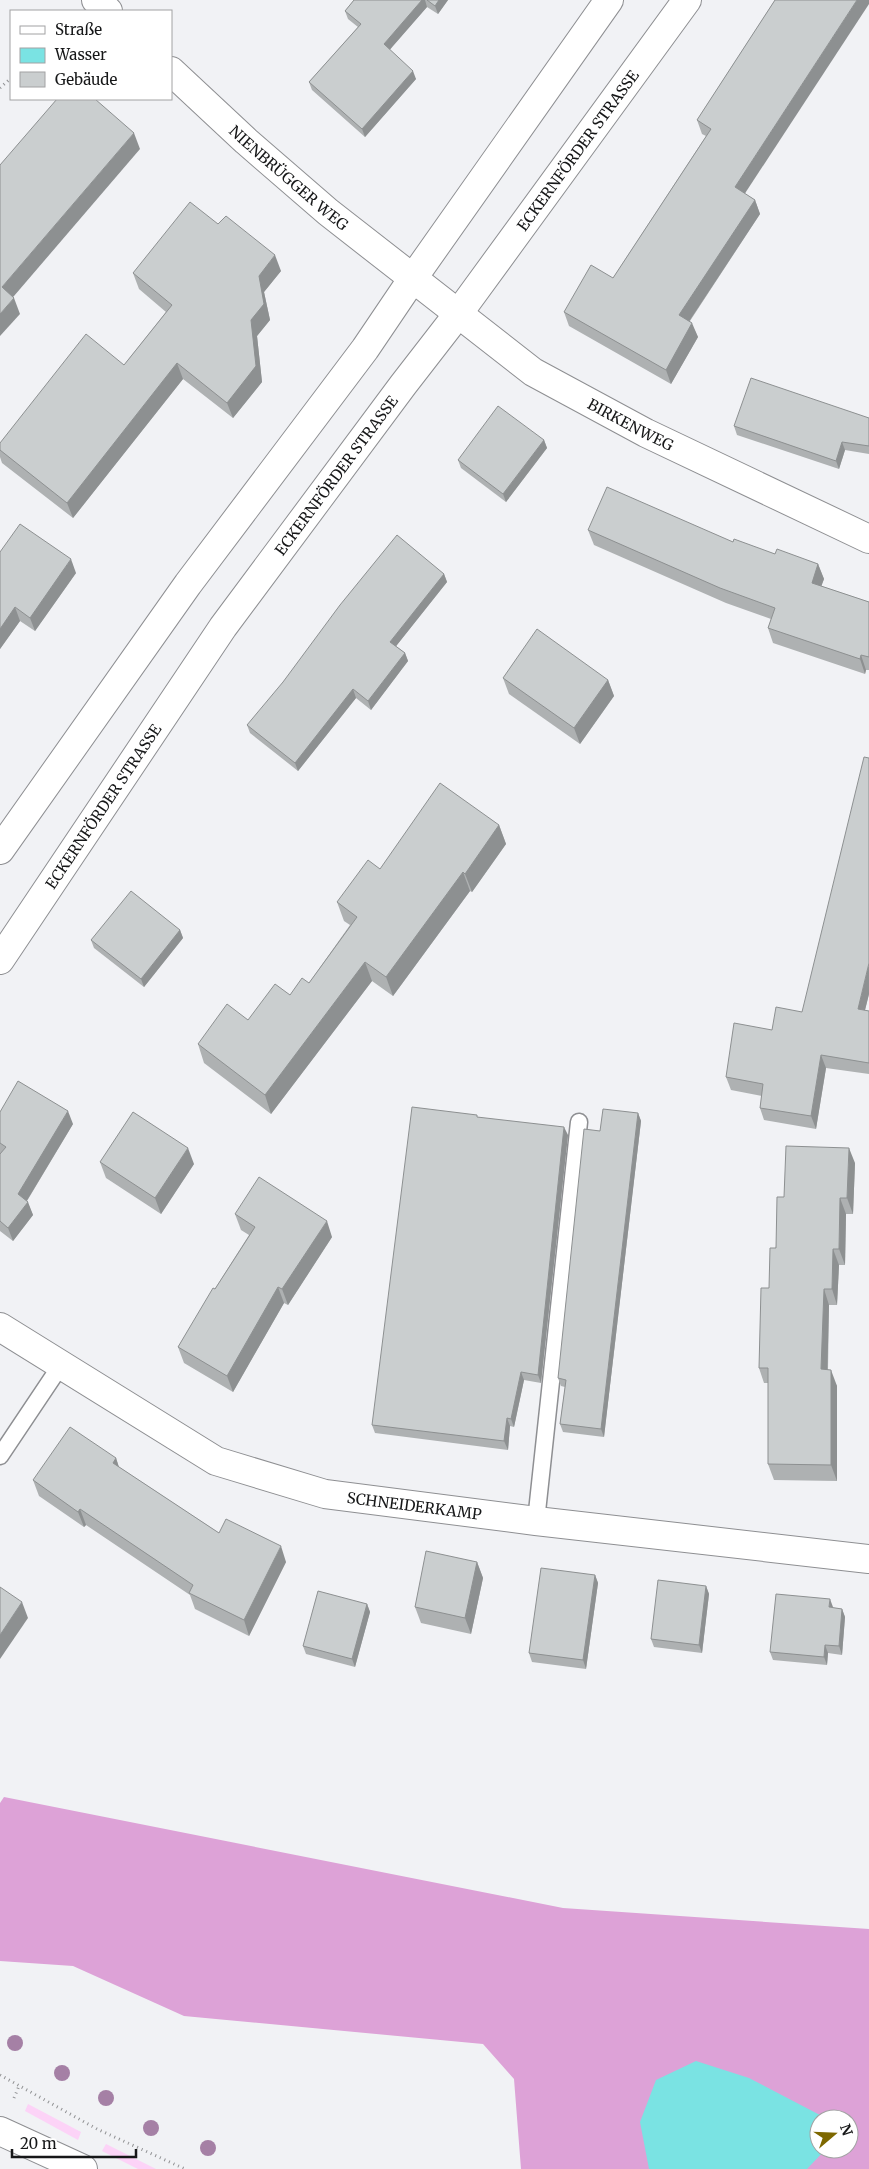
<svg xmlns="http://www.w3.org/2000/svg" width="869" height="2169" font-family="Merriweather,serif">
  <rect width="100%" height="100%" fill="#f1f2f5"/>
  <g fill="#fcd3f7">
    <polygon points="28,2104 81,2132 78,2140 25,2111"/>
    <polygon points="106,2144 156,2169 138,2169 102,2151"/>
  </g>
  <path fill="#dda2d7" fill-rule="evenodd" d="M4,1797L563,1908L869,1929V2169H521L514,2079L483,2044L184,2016L73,1966L0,1961V1803ZM819,2119H849V2149H819Z"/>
  <polygon fill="#7ae3e3" points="696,2061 749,2078 818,2114 833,2119 819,2119 819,2149 826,2149 807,2169 649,2169 640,2122 656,2080"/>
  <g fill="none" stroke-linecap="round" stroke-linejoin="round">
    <g stroke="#8e8f92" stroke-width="19">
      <g id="lane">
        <polyline points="0,1456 61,1365"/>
        <polyline points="536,1521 579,1122"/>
      </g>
    </g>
    <g stroke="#8e8f92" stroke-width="30">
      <g id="street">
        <polyline points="96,0 108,11"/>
        <path id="s1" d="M171,71L246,141L328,212L533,372L646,433L869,539"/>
        <path id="s2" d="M0,1327L216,1461L325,1494L536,1521L869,1559"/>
      </g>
    </g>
    <g stroke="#8e8f92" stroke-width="30">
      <g id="secondary">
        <polyline points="0,850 188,584 365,349 413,278 609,0"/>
        <path id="s3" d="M0,960L223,627L403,385L458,314L687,0"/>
        <polyline points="0,2131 83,2169"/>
      </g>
    </g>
    <g stroke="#909193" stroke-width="3" stroke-dasharray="1 4" stroke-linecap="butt">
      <polyline points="0,88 11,78"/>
      <polyline points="0,2075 97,2129 185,2169"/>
      <polyline points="14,2098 19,2086"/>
    </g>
    <use href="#lane" stroke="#fff" stroke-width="16"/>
    <use href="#street" stroke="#fff" stroke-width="28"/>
    <use href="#secondary" stroke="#fff" stroke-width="28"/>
  </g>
  <g fill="#a580a5">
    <circle cx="15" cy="2043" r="8"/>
    <circle cx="62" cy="2073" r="8"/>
    <circle cx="106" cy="2098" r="8"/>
    <circle cx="151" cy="2128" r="8"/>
    <circle cx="208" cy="2148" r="8"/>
  </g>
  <g fill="#aeb1b2">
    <polygon points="354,0 448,0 438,14 427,7 389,50 416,79 365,137 312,90 309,82 358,27 348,19 345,11"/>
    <polygon points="775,0 745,194 755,200 760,214 690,321 698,337 671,384 569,326 564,312 613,278 706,136 702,134 697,120"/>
    <polygon points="218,224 281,271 264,292 270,320 257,336 262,382 233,418 183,379 73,518 2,463 0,457 0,443 124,365 166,312 139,289 133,273"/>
    <polygon points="869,418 869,454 845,450 839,469 737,435 734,426"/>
    <polygon points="544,440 547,448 506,502 461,468 458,460"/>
    <polygon points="588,530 733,542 775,554 818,564 824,579 821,586 869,602 869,670 866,670 865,674 773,643 768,628 771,619 726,603 594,545"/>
    <polygon points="0,552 76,573 35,631 20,621 0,649"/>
    <polygon points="444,574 447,582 396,646 405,653 408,661 371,710 356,698 298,771 250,733 247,725"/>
    <polygon points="503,678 608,680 614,696 580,744 509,694"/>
    <polygon points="499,825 506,844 472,892 470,891 393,996 372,981 271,1114 204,1063 198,1044 248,1020 309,983 350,925 344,921 337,902 380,869"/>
    <polygon points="180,930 183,938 144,987 94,948 91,940"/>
    <polygon points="869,994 865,1010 869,1011 869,1074 826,1068 816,1129 764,1120 760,1108 762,1096 731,1090 726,1077 802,1012"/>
    <polygon points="0,1112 73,1124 27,1201 33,1215 13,1241 0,1231"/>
    <polygon points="638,1113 641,1121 604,1437 563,1432 560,1424 565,1387 561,1386 558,1378 600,1131"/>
    <polygon points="478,1117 568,1135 541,1383 524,1380 514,1427 510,1426 508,1450 375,1433 372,1425"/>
    <polygon points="100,1162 194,1164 161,1214 106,1178"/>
    <polygon points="855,1163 853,1214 846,1214 845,1265 839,1265 837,1305 829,1305 828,1370 837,1386 837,1481 774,1480 768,1464 768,1383 764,1383 759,1368 769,1288 784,1197"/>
    <polygon points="235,1214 332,1237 288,1305 284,1303 233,1392 184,1363 178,1347 249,1235 241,1230"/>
    <polygon points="116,1458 119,1467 219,1533 286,1562 249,1636 195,1609 190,1595 86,1525 84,1527 39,1496 33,1480"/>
    <polygon points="477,1562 483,1578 471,1634 421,1623 415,1607"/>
    <polygon points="595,1575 598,1583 586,1669 532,1662 529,1653"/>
    <polygon points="706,1586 709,1594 702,1653 654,1647 651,1639"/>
    <polygon points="367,1604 370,1612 355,1667 306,1654 303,1646"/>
    <polygon points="833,1608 842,1609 845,1617 842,1655 828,1653 827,1665 773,1660 770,1652"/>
  </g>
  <g fill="#8d9091">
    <polygon points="422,0 425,0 427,7 387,53 384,44"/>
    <polygon points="439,0 448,0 438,14 435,6"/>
    <polygon points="857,0 869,0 869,4 740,201 735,187"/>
    <polygon points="413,71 416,79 365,137 362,129"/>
    <polygon points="134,133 140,149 8,303 2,287"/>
    <polygon points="755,200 760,214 684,329 679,315"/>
    <polygon points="275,255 281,271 264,292 270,320 257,336 262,382 233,418 227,403 251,320 259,276"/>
    <polygon points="14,298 20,314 0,336 0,314"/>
    <polygon points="692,323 698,337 671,384 666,370"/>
    <polygon points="177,363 183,379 73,518 67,503"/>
    <polygon points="544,440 547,448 506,502 503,494"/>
    <polygon points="842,442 845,450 839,469 836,461"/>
    <polygon points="71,559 76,573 35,631 30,618"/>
    <polygon points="818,564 824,579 817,598 812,583"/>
    <polygon points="444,574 447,582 393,650 390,642"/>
    <polygon points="15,607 20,621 0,649 0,629"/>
    <polygon points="405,653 408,661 371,710 368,701"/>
    <polygon points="861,655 866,670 865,674 860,659"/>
    <polygon points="608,680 614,696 580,744 574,728"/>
    <polygon points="353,689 356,698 298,771 295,763"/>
    <polygon points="499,825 506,844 472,892 465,874"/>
    <polygon points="463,872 470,891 393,996 386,977"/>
    <polygon points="180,930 183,938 144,987 141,979"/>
    <polygon points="365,962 372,981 271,1114 265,1095"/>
    <polygon points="869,963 869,994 862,1022 858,1009"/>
    <polygon points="821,1055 826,1068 816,1129 811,1116"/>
    <polygon points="68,1111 73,1124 23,1207 18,1194"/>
    <polygon points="638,1113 641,1121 604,1437 601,1429"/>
    <polygon points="564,1127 568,1135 541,1383 538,1375"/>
    <polygon points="188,1148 194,1164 161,1214 155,1198"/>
    <polygon points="849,1148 855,1163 853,1214 847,1198"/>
    <polygon points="840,1198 846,1214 845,1265 839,1249"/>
    <polygon points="28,1202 33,1215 13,1241 8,1228"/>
    <polygon points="327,1221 332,1237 288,1305 282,1289"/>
    <polygon points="833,1249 839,1265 837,1305 832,1289"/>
    <polygon points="278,1287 284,1303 233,1392 227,1376"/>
    <polygon points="824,1289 829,1305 827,1385 821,1369"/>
    <polygon points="831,1370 837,1386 837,1481 831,1465"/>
    <polygon points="521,1372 524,1380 514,1427 511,1419"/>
    <polygon points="507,1418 510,1426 508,1450 504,1441"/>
    <polygon points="116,1458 121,1474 113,1463"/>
    <polygon points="80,1509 86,1525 84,1527 78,1512"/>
    <polygon points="281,1546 286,1562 249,1636 244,1620"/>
    <polygon points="477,1562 483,1578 471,1634 465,1618"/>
    <polygon points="595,1575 598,1583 586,1669 583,1660"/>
    <polygon points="706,1586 709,1594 702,1653 699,1645"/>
    <polygon points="830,1599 833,1607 829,1607"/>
    <polygon points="22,1602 28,1618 0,1659 0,1635"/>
    <polygon points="367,1604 370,1612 355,1667 352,1659"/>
    <polygon points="842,1609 845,1617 842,1655 839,1646"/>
    <polygon points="825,1645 828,1653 827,1665 824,1657"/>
  </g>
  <g fill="#cacecf" stroke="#8d9091">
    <polygon points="354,0 422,0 384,44 413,71 362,129 309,82 361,24 345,11"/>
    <polygon points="427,0 439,0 435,6"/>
    <polygon points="775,0 857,0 735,187 755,200 679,315 692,323 666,370 564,312 591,265 613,278 711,129 697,120"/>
    <polygon points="57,99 95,99 134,133 2,287 14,298 0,314 0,165"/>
    <polygon points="190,202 218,224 226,216 275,255 259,276 264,304 251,320 256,366 227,403 177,363 67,503 0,450 0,443 86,334 124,365 172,305 133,273"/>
    <polygon points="751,378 869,418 869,446 842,442 836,461 734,426"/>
    <polygon points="498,406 544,440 503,494 458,460"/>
    <polygon points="607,487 733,542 734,539 775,554 777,549 818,564 812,583 869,602 869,657 861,655 860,659 768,628 775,608 720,588 588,530"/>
    <polygon points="20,524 71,559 30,618 15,607 0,629 0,552"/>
    <polygon points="397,535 444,574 390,642 405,653 368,701 353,689 295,763 247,725 283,682 340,605"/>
    <polygon points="537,629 608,680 574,728 503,678"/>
    <polygon points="864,757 869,758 869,963 858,1009 869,1011 869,1063 821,1055 811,1116 760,1108 763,1084 726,1077 734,1023 772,1030 776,1007 802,1012"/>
    <polygon points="440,783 499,825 465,874 463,872 386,977 365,962 265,1095 198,1044 227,1004 248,1020 275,984 290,995 302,978 309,983 357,917 337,902 368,860 380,869"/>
    <polygon points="131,891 180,930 141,979 91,940"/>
    <polygon points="18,1081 68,1111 18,1194 28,1202 8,1228 0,1221 0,1154 6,1147 0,1143 0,1112"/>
    <polygon points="412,1107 477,1115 477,1117 564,1127 538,1375 521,1372 511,1419 507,1418 504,1441 372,1425"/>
    <polygon points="603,1109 638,1113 601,1429 560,1424 566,1380 558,1378 584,1129 600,1131"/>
    <polygon points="133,1112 188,1148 155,1198 100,1162"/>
    <polygon points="786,1146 849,1148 847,1198 840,1198 839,1249 833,1249 832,1289 824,1289 821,1369 831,1370 831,1465 768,1464 768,1368 759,1368 761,1288 769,1288 770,1248 776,1248 777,1197 784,1197"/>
    <polygon points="259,1177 327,1221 282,1289 278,1287 227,1376 178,1347 213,1288 215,1289 255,1227 235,1214"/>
    <polygon points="70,1427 116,1458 113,1463 219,1533 226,1519 281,1546 244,1620 189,1593 193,1585 80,1509 78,1512 33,1480"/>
    <polygon points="426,1551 477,1562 465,1618 415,1607"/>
    <polygon points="541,1568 595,1575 583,1660 529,1653"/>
    <polygon points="658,1580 706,1586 699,1645 651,1639"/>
    <polygon points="0,1587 22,1602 0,1635"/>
    <polygon points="318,1591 367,1604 352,1659 303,1646"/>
    <polygon points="776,1594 830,1599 829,1607 842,1609 839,1646 825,1645 824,1657 770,1652"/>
  </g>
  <g text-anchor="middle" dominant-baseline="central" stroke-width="4" stroke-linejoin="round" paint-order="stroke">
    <g font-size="15" fill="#161718" stroke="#fff">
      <text stroke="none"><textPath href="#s3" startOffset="995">ECKERNFÖRDER STRASSE</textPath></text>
      <text stroke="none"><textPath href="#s1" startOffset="159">NIENBRÜGGER WEG</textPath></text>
      <text stroke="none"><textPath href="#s1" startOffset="582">BIRKENWEG</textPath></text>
      <text stroke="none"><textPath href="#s3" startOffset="590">ECKERNFÖRDER STRASSE</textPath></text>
      <text stroke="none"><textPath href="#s3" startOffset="185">ECKERNFÖRDER STRASSE</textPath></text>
      <text stroke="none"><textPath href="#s2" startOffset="458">SCHNEIDERKAMP</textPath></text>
    </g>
  </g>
  <rect x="10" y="10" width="162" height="90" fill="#ffffff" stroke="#a2a2a3"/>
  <rect x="20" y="26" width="25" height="8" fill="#ffffff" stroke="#a2a2a3"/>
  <text x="55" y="35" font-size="15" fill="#161718">Straße</text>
  <rect x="20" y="48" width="25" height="15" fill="#7ae3e3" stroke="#a2a2a3"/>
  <text x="55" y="60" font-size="15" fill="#161718">Wasser</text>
  <rect x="20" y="72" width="25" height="15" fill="#cacecf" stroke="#a2a2a3"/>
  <text x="55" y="85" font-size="15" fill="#161718">Gebäude</text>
  <g transform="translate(834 2134) rotate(71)"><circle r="24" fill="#ffffff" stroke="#a2a2a3"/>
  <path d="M0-4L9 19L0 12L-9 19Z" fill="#7e6800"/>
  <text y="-8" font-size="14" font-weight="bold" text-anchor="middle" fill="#161718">N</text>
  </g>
  <path d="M12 2149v8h124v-8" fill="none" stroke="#161718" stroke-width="2.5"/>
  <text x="20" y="2149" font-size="15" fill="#161718" stroke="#ffffff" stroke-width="4" paint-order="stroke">20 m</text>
</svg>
